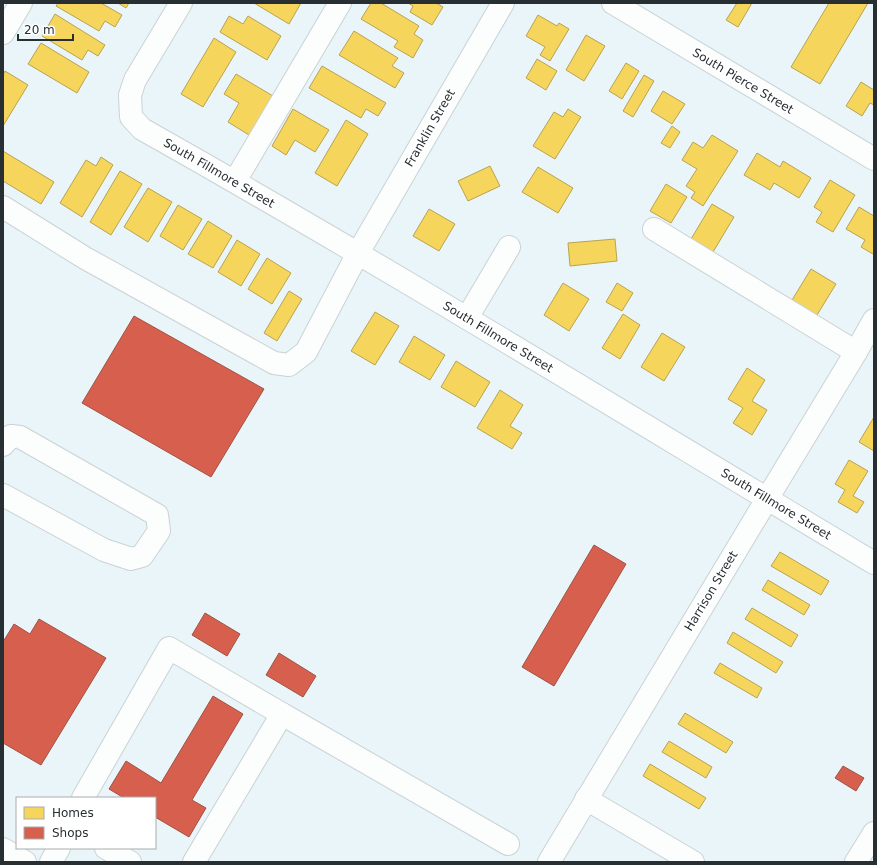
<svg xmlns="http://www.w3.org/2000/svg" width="877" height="865" font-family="'DejaVu Sans',sans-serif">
  <rect width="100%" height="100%" fill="#eaf5f9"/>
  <g fill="#f6d55c" stroke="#b8a34f">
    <polygon points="58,3 101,3 122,15 115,27 105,21 99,31 56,6"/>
    <polygon points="118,3 129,3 126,8"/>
    <polygon points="254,3 301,3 289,24"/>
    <polygon points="371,3 381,3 419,26 414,34 423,40 413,58 394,47 398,41 361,19"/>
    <polygon points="408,3 436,3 443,7 432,25 410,12 413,6"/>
    <polygon points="737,3 752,3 738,27 726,20"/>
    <polygon points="829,3 868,3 820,84 791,67"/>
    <polygon points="55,14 105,45 98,56 88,50 82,60 42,36"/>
    <polygon points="538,15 557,26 559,23 569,29 550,61 540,55 545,47 526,36"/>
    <polygon points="229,16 243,24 248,16 281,36 267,60 220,32"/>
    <polygon points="354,31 398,58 392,66 404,73 395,88 339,55"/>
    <polygon points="586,35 605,46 584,81 566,70"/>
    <polygon points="214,38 236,52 203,107 181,94"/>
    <polygon points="41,43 89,72 77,93 28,64"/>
    <polygon points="537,59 557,71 546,90 526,78"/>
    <polygon points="626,63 639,71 622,99 609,91"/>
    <polygon points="322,66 386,103 378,116 366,109 361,118 309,88"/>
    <polygon points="5,71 28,85 3,126 3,75"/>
    <polygon points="236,74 273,96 249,135 228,122 239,103 224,94"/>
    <polygon points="644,75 654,81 633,117 623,111"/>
    <polygon points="861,82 874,90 874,105 870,103 862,116 846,106"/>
    <polygon points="663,91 685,104 672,124 651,111"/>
    <polygon points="293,109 329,130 315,152 295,140 286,155 272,146"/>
    <polygon points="568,109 581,117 555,159 533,146 554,112 563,117"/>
    <polygon points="346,120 368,134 337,186 315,173"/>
    <polygon points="672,126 680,132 670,148 661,143"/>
    <polygon points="712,135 738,151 703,206 691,198 695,192 686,186 697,169 682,160 693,142 703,148"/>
    <polygon points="3,151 54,182 41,204 3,181"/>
    <polygon points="757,153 780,167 783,161 811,178 799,198 774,183 770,190 744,175"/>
    <polygon points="101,157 113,165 82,217 60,203 86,160 96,166"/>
    <polygon points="490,166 500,186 468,201 458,181"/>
    <polygon points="538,167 573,188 558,213 522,192"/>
    <polygon points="120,171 142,184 111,235 90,222"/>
    <polygon points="830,180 855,195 833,232 816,222 822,212 814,207"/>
    <polygon points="666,184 687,197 671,223 650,211"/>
    <polygon points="148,188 172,202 148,242 124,227"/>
    <polygon points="712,204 734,217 713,252 691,239"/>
    <polygon points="178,205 202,219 183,250 160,236"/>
    <polygon points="859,207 874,216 874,253 873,254 861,247 865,240 846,229"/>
    <polygon points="429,209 455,224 439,251 413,236"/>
    <polygon points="208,221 232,236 213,268 188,254"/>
    <polygon points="615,239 617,261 570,266 568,243"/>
    <polygon points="237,240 260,254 241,286 218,272"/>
    <polygon points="267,258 291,273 272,304 248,289"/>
    <polygon points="811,269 836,284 817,315 792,300"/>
    <polygon points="563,283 589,299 569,331 544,315"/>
    <polygon points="617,283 633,293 622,311 606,302"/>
    <polygon points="289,291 302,299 277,341 264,333"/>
    <polygon points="375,312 399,326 375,365 351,351"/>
    <polygon points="623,314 640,325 620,359 602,348"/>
    <polygon points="662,333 685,347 664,381 641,367"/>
    <polygon points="414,336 445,355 430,380 399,362"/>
    <polygon points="456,361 490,382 475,407 441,387"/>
    <polygon points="747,368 765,380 752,401 767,410 752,435 733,423 743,408 728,399"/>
    <polygon points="500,390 523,405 510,426 522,433 512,449 477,428"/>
    <polygon points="874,417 874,451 859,442"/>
    <polygon points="849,460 868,471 853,496 864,502 857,513 838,502 845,490 835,484"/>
    <polygon points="780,552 829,581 821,595 771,566"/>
    <polygon points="768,580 810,605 804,615 762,590"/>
    <polygon points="752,608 798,635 791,647 745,619"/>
    <polygon points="733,632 783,662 776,673 727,643"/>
    <polygon points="720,663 762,688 757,698 714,673"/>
    <polygon points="685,713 733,742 726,753 678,724"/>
    <polygon points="669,741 712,767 706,778 662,752"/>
    <polygon points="650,764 706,798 699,809 643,776"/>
  </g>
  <g fill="#d6604d" stroke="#a25145">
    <polygon points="134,316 264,389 211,477 82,403"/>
    <polygon points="594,545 626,564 554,686 522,667"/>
    <polygon points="205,613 240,634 227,656 192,635"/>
    <polygon points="39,619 106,658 41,765 3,743 3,642 14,624 30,634"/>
    <polygon points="279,653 316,676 303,697 266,675"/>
    <polygon points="213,696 243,714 192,800 206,808 189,837 155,817 155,798 124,798 109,789 126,761 161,783"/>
    <polygon points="843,766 864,778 856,791 835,778"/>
  </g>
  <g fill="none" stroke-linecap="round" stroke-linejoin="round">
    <g stroke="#cad2d5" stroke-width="24">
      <g id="minor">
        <path d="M181,3L135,80L130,95L131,117L142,129C389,268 630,417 874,563"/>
        <polyline points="613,3 874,159"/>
        <polyline points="3,33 21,3"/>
        <polyline points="235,181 340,3"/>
        <polyline points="3,207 85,258 274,363 289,365 306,352 358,253 503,3"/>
        <polyline points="654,229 856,352"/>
        <polyline points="467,318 509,247"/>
        <polyline points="3,445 11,436 20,437 157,515 159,531 142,556 131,559 104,550 3,495"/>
        <polyline points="282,714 508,844"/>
        <polyline points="83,798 169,648 282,714 194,862"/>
        <polyline points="586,799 693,862"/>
        <polyline points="106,848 130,862"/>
        <polyline points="3,849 25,862"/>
        <polyline points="51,862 59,848"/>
        <polyline points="549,862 767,499 856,352 874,320"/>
        <polyline points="856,862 874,833"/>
      </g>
    </g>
    <use href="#minor" stroke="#fcfefe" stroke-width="22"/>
  </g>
  <g text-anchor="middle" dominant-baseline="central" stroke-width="4" stroke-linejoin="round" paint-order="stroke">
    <g font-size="12" fill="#282f32" stroke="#fff">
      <text transform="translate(743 81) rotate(31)">South Pierce Street</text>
      <text transform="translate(430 128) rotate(-60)">Franklin Street</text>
      <text transform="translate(219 173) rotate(30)">South Fillmore Street</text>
      <text transform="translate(498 337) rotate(31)">South Fillmore Street</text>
      <text transform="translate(776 504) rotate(31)">South Fillmore Street</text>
      <text transform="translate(711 591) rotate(-59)">Harrison Street</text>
    </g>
  </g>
  <rect width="877" height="865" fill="none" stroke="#282f32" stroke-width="8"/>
  <rect x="16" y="797" width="140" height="52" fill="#ffffff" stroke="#a9acad"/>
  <rect x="24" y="807" width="20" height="12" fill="#f6d55c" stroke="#a9acad"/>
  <text x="52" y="817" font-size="12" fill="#282f32">Homes</text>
  <rect x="24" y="827" width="20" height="12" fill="#d6604d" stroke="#a9acad"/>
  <text x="52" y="837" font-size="12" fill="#282f32">Shops</text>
  <path d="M18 34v6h55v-6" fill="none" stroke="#282f32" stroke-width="2"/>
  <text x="24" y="34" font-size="12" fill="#282f32" stroke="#ffffff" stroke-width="3" paint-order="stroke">20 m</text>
</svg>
